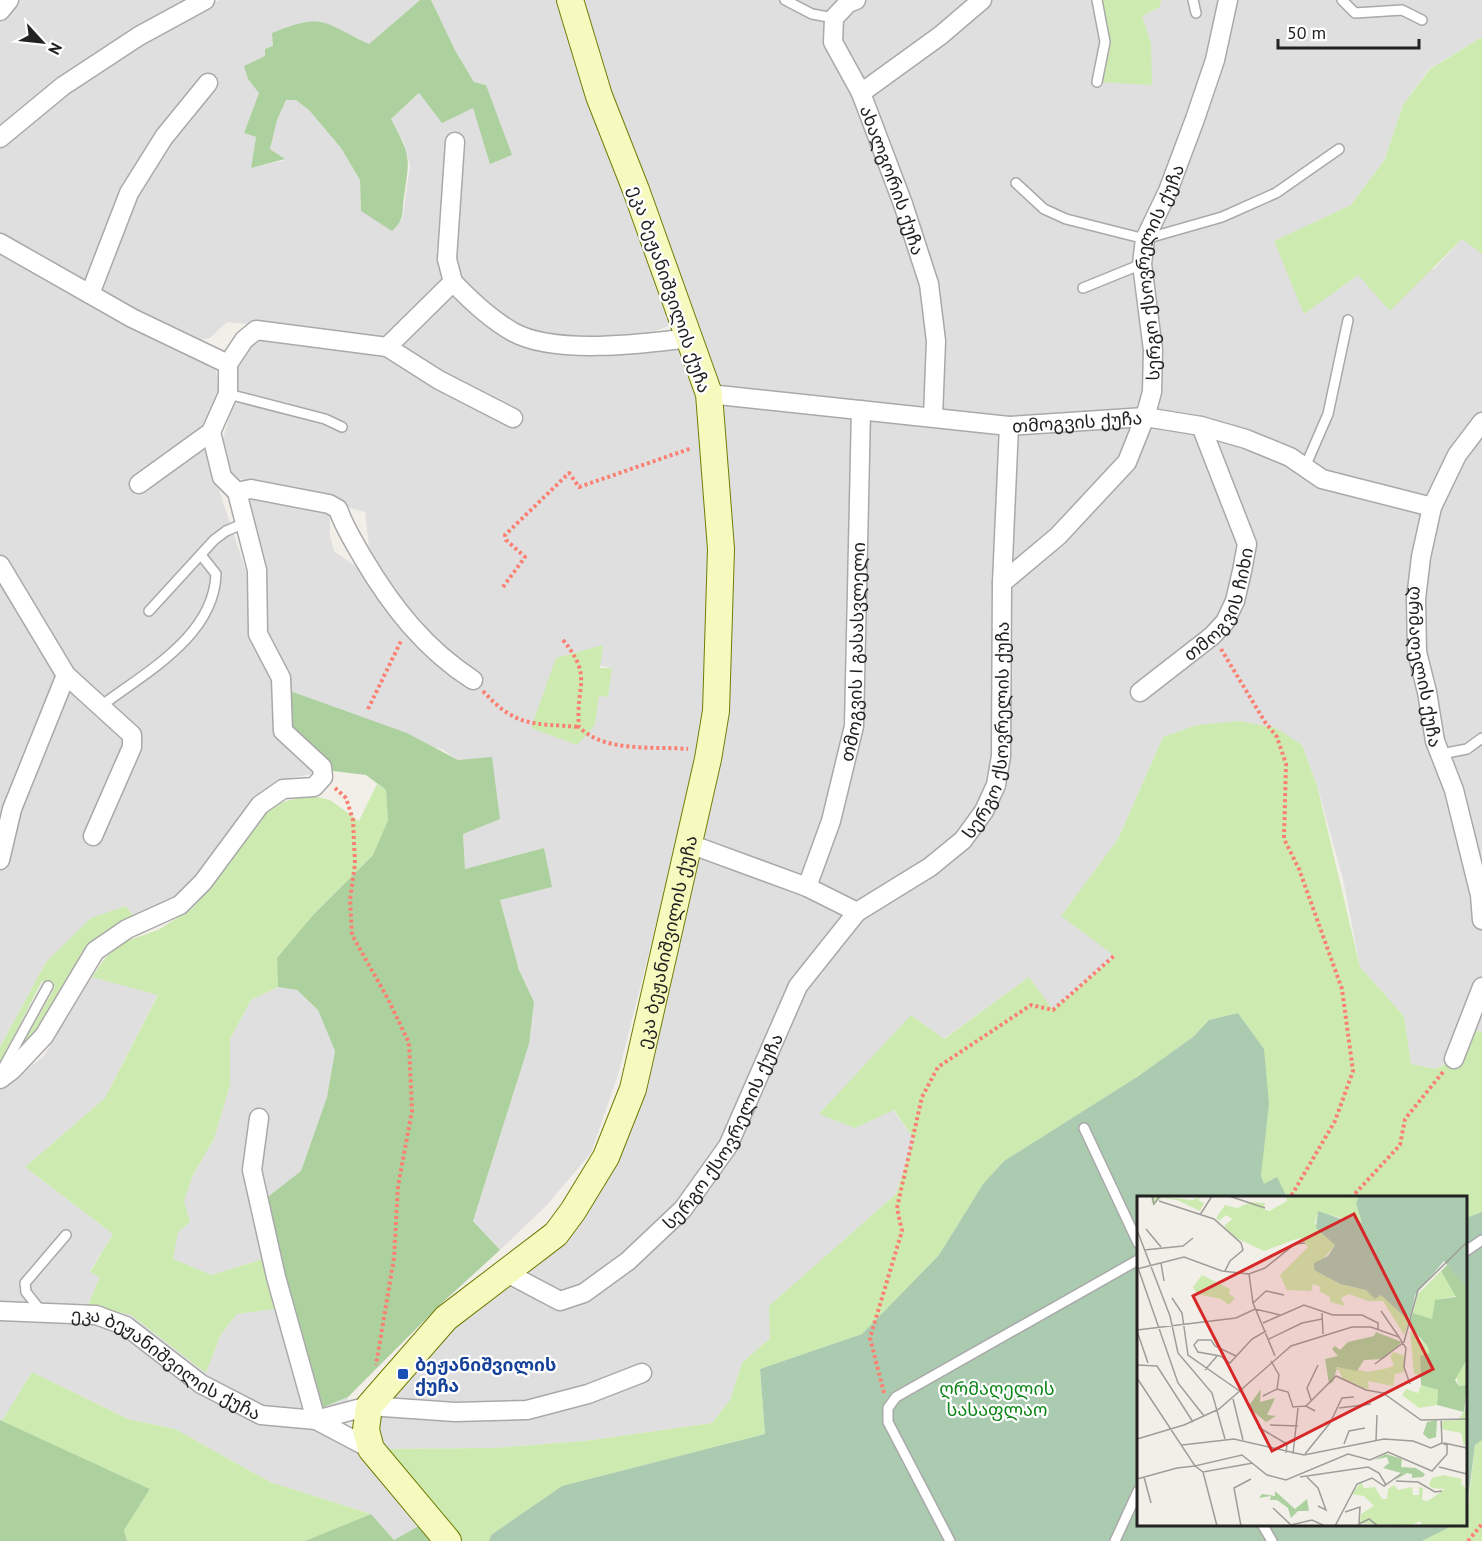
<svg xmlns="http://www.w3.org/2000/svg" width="1482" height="1541" font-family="'PT Sans','Noto Sans Georgian',sans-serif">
  <rect width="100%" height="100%" fill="#f2efe9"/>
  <g fill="#e0dfdf" fill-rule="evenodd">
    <polygon points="18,0 191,0 0,132 0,23"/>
    <polygon points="220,0 420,0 369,44 353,36 273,46 248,79 260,92 244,133 256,137 251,168 285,160 270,149 277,120 286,100 296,100 309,110 341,148 360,180 361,211 402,221 410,165 404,142 391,119 420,93 486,85 474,82 456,52 431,0 559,0 589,99 671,325 639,337 565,339 517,329 458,278 442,241 436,251 447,276 388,338 227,322 210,338 194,341 0,239 0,144 143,37"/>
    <polygon points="570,0 1097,0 1151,43 1142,16 1160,7 1161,0 1482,0 1482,37 1429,69 1403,105 1385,159 1351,205 1275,241 1304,313 1358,275 1434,269 1463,238 1482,254 1482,1032 1466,1028 1454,1059 1436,1069 1411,1064 1404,1016 1360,967 1343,879 1317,785 1302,744 1197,725 1163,737 1118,839 1062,915 1115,955 1053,1010 1028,978 943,1039 855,1128 893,1110 914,1139 896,1194 770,1306 770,1338 742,1363 730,1400 712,1423 585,1441 493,1448 371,1449 369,1406 532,1255 606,1157 708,759 709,394"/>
    <path d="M0,250L215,366L219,389L208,417L204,445L247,574L250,634H263L243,496L330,510V536L334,551L358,568L402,630L437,663L443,654L412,620L370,555L365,512L230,476L220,448L233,406L234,364L256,336L397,348L453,294L521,340L683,348L698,390L712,555L704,736L618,1075L591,1153L546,1206L500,1250L473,1221L529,1044L534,1002L519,970L500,900L544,848L465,869L458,760L442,749L286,730L333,771L295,777L277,787L185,889L171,900L133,916L126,906L46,962L0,1047ZM556,658L612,668L607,697L599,695Z"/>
    <polygon points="92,977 158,994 105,1098 25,1167 113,1234 90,1271 100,1277 88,1305 131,1315 206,1373 221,1334 237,1314 291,1306 321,1408 348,1397 346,1424 367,1460 424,1523 394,1540 371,1514 270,1482 175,1429 128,1419 32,1372 2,1421 0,1420 0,1090 44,1056"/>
    <polygon points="278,987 297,990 318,1010 335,1051 327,1097 301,1171 250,1210 263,1259 212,1275 172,1259 184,1201 192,1177 214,1139 230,1085 230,1039 251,1000"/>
  </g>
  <g fill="#cdebb0">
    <polygon points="1097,0 1161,0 1160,7 1142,16 1151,43 1152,85 1097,82 1105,42"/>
    <polygon points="1482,37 1482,254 1462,239 1390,311 1358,275 1304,314 1274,241 1351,205 1385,159 1403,105 1430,69"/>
    <polygon points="603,645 600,668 612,668 608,697 599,696 595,725 577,745 531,728 556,658"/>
    <polygon points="1240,721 1276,728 1302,745 1317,785 1360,967 1404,1016 1411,1064 1436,1069 1454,1059 1466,1028 1482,1032 1482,1212 1466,1218 1466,1198 1287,1197 1277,1178 1264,1185 1261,1175 1264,1049 1238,1013 1209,1020 1193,1037 1137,1077 1004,1161 983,1184 939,1255 862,1334 760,1369 765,1434 562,1486 491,1535 489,1541 448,1541 371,1449 493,1448 585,1441 712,1423 730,1400 742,1363 770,1338 769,1306 896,1194 914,1139 894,1110 855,1128 819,1114 911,1015 944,1039 1029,977 1053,1010 1115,956 1061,916 1118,839 1163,737 1197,725"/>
    <polygon points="377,784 386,790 388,820 373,855 313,915 277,958 278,987 251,1000 230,1039 230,1085 214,1139 192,1177 184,1201 190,1222 178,1232 173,1259 212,1275 263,1259 275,1309 237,1314 221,1334 206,1373 131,1315 88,1305 100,1277 90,1272 113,1234 25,1167 105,1098 158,995 92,977 105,958 121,943 158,930 193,908 265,814 283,802 309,795 330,800 359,821"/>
    <polygon points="126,906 133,916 105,933 88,952 39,1034 16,1056 55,987 42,981 0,1063 0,1047 46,962 91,918"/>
    <polygon points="32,1372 128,1419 175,1429 270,1482 371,1514 305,1541 127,1541 124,1530 150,1489 2,1421"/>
    <polygon points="1482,1440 1482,1541 1422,1541 1454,1525 1466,1524 1475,1445"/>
  </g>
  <g fill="#add19e">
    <path d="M420,0H431L456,52L474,82L486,85L512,155L490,164L473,108L442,123L419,93L391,119C411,156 410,156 404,197C401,214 406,218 392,231L361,211L360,180L341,148L309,110L296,100H286L277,120L270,149L285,159L251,168L256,137L244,133L259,93L248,79L244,66L265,56V49L273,46L272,33C324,12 322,22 369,44Z"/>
    <polygon points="290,691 407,733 458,760 492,757 500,819 463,834 465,869 544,848 552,887 500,900 519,970 534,1002 529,1044 473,1221 500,1250 443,1302 348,1397 321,1408 279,1264 265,1199 301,1171 327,1097 335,1051 318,1010 297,990 278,987 277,958 313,915 373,855 388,820 386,790 366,775 333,771 286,730"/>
    <polygon points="0,1420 150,1489 124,1530 127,1541 0,1541"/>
    <polygon points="371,1514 394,1540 424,1523 440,1541 305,1541"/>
  </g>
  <g fill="#aacbaf">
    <polygon points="1238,1013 1264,1049 1269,1104 1261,1175 1264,1184 1277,1177 1287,1197 1138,1198 1138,1524 1454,1525 1422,1541 489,1541 491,1535 562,1486 765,1434 760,1369 862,1334 939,1255 983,1184 1004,1161 1137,1077 1193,1037 1209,1020"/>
    <polygon points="1482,1212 1482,1440 1475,1445 1466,1515 1466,1218"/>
  </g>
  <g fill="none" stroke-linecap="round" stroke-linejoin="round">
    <g stroke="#a9a9a9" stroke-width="12">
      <g id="lane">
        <polyline points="785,0 812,14 834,18"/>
        <polyline points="1097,0 1105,42 1097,82"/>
        <polyline points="1193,0 1196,13"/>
        <polyline points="1342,0 1355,13 1402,10 1422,20"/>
        <polyline points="1016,183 1044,209 1066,219 1145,239 1222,217 1276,193 1339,149"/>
        <polyline points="1083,288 1142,264"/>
        <polyline points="228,394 325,419 342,427"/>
        <polyline points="1305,467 1328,414 1348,320"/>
        <polyline points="149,611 214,540 226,531 245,523"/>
        <path d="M101,706C146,672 214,636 216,574L201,555"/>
        <polyline points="1441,754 1467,749 1482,738"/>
        <polyline points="2,1070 48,986"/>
        <polyline points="1084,1128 1138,1243"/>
        <polyline points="1466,1251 1482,1240"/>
        <polyline points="41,1311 26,1292 25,1283 66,1235"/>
        <polyline points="1262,1524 1272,1541"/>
        <polyline points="950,1541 888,1422 888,1408 896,1397 1138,1260"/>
        <polyline points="1115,1541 1138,1491"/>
      </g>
    </g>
    <g stroke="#a9a9a9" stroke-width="21">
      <g id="street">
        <path id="s1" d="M856,0L848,3L834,18L833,42L861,93L903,204L929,284L936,341L933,417"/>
        <polyline points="0,11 9,0"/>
        <polyline points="861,93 941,35 982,0"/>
        <polyline points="0,138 63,86 139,36 205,0"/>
        <polyline points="0,243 132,318 228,364"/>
        <path d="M453,282C471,301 490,319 513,332C554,355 643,344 689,338"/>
        <polyline points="90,294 129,193 164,137 208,83"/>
        <polyline points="387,347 439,380 513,418"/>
        <path id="s2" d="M709,394L1009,426L1145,417L1201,426L1246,439L1290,457L1322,479L1432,507"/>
        <path id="s3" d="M1482,422L1457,455L1432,507L1421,557L1416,599L1417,652L1427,692L1435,741L1454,790L1480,895L1482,920"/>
        <polyline points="139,484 211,432 228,394 228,364 244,340 256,330 387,347 453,282 447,259 455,142"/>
        <path d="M237,492L251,489L329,504L338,509C344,527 354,542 363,558C392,607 425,649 473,680"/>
        <polyline points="0,565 66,675 132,735 132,747 93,836"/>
        <path id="s4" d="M1002,583L1058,536L1127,462L1145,417L1152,392L1153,350L1142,264L1145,239L1168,191L1195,119L1215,60L1228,0"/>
        <path id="s5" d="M1140,692L1212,636L1225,622L1235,601L1242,571L1247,544L1201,426"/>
        <polyline points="687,843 807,887 857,912"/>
        <polyline points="0,860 12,809 66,675"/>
        <path id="s6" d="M807,887L831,821L854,726L861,410"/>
        <polyline points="1454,1059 1482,987"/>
        <polyline points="0,1079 12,1070 44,1036 95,951 127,929 180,905 203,882 260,805 283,789 314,787 323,777 322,767 283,731 281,678 258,634 257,570 237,492 222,477 211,432"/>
        <polyline points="259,1118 252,1170 276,1277 316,1420 371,1449"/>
        <path id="s7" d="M507,1273L560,1301L584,1293L628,1261L683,1209L728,1146L798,986L857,912L930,867L963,840L984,811L996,785L1001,756L1002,583L1009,426"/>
        <path id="s8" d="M0,1311L96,1315L126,1326L201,1384L261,1415L316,1420L369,1406L455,1412L527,1410L588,1394L642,1373"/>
      </g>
    </g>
    <g stroke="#707d05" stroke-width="28">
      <g id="secondary">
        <path id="s9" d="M448,1541L371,1449L366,1430L369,1406L446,1318L556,1234L573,1211L606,1157L633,1089L708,759L716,711L721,549L709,394L636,190L599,96L570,0"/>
      </g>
    </g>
    <g stroke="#fa8072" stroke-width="4" stroke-dasharray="3 3" stroke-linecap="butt">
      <polyline points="503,587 525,557 506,540 505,535 569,473 579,487 692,448"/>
      <path d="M563,640C594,678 575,685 579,727C605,753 653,746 688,749"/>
      <polyline points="1221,649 1265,722 1277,737 1286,764 1284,839 1299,869 1342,989 1353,1071 1335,1121 1290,1198"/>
      <path d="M483,691C516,728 534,723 579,727"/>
      <polyline points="368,709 402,639"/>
      <polyline points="335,788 346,798 353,820 355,864 350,900 352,935 388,999 409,1043 412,1111 398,1186 394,1258 376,1365"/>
      <polyline points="1351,1198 1400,1145 1405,1119 1443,1072"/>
      <polyline points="884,1393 870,1338 902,1231 897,1208 922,1097 938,1067 1031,1005 1053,1010 1115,955"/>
      <polyline points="1468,1541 1482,1524"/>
    </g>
    <use href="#lane" stroke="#fff" stroke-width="9"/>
    <use href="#street" stroke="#fff" stroke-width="18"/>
    <use href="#secondary" stroke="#f7fabf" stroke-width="26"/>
  </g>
  <rect fill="#1a4fb4" stroke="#fff" stroke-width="2" x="397" y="1368" width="12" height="12" rx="3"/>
  <g text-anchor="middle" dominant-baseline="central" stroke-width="4.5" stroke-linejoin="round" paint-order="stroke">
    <g font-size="18" fill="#222" stroke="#fff">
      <text stroke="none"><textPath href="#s1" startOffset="204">ახალგორის ქუჩა</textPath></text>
      <text stroke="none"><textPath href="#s4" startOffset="372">სერგო ქსოვრელის ქუჩა</textPath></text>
      <text transform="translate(670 289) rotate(71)">ეკა ბეჟანიშვილის ქუჩა</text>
      <text stroke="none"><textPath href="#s2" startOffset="370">თმოგვის ქუჩა</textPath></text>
      <text stroke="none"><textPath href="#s5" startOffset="123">თმოგვის ჩიხი</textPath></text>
      <text stroke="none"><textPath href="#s6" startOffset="242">თმოგვის I გასასვლელი</textPath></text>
      <text stroke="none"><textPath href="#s3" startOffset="261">ღრმაღელის ქუჩა</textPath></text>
      <text stroke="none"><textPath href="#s7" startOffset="807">სერგო ქსოვრელის ქუჩა</textPath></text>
      <text stroke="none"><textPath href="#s9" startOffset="735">ეკა ბეჟანიშვილის ქუჩა</textPath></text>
      <text stroke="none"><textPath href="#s7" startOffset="303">სერგო ქსოვრელის ქუჩა</textPath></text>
      <text stroke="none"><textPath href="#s8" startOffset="180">ეკა ბეჟანიშვილის ქუჩა</textPath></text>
    </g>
    <g font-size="18" font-weight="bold" fill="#164399" stroke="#fff" text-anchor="start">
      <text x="415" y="1364">ბეჟანიშვილის<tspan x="415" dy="21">ქუჩა</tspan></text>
    </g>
    <g font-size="18" fill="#0c8416" stroke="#fff">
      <text x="997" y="1388">ღრმაღელის<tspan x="997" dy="21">სასაფლაო</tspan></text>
    </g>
  </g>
  <g transform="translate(1137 1196)">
    <rect width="330" height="330" fill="#f2efe9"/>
    <path d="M14,0L56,4L64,0L61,4L67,7L63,15L40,4L25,2L15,9ZM149,0H222L219,7L225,27L181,16L178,27L198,49L177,74L203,88L229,94L238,102L244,99L274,121L267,139L246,105H231L212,98L204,102L208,110L193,106V101L182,95L184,91L176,88L174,95L150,94L143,79L171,51L162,42L127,55L97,41L87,30L95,23L89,19L82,25L79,22L88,9L100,12L114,6L128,7L127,13L132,15L150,5ZM304,75L319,100L305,103L295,123L276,117L281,98ZM65,79L93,93L92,98L98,102L92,109L84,103L60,98L56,91ZM273,135L291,151L292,157L283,160V179L277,178ZM257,156L268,160L267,176L258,178L256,190L231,185L232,193L227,192L206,184L202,174H197L205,170L231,176L251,172L257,170L253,160ZM330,163V189L322,190L319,179ZM284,189L301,194L300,209L282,212L265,199L269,193L281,197ZM330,211V241L327,251L324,237L304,233L305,225L321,224ZM307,279L325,283L324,288L330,293V330H285L283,325L273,330L223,327L224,318L237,310L227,300L215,298L224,286L227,292L238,291L245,303H250L251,293L257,289L261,294L275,291L276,299H282V291L286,292L285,304L291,305L308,293L295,292L292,289L295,282Z" fill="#cdebb0"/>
    <path d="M311,68L330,92V163L318,184L322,190L330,189L327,216L300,209L301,194L284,189L283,160L292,157L291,151L272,129L276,117L295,123L298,104L319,101L304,75ZM239,136L265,146L246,163L227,164L220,175L200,171L196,186L192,188L188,163L201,160L195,153L198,150L203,154L211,146L237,140ZM124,193L123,206L138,202L130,219L139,220L129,226L111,211ZM300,224L299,241L292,243L286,238L290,226ZM249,258L265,263L264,271L279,272L288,278L286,281L275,282V278L270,277L258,284L264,277L246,272L252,267L250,261L237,264ZM138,295L158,313L170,303L172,315H161L154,322L151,312L140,304H133L134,300L122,302L125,298L138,300Z" fill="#add19e"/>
    <path d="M222,0H330V92L307,65L278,99L274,121L269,122L244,99L238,103L229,94L203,88L177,74V67L191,60L198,49L179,32L181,15L207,24L216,21L225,27L219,7Z" fill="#aacbaf"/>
    <path fill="none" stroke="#9f9d99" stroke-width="1.5" d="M15,0L17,8L23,0M92,0L128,12M22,5L77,23L104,47L106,54L93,65L88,75M63,19L75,0M9,33L24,51M0,34L33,120L41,157L75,197L88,243M7,54L46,50L56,42M24,67L27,85M0,69L41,187L67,220M0,73L47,61L85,75L112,78L128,72L158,48L168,47M112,78L116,107L138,160M35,102L45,117L51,159L104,196M116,107L129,95L147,99M244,115L262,141M185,117L186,138M126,127L167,109L196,119H225L241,127V134M0,134L99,122L118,113L143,119M0,135L11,167M132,143L165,127L185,123M99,160L78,150L74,144H61L57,149L61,156L83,160L93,167L115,143L129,135M134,165L142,179L140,193M238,168L267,146L281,94L330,46M0,169L20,170L56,226M68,174L80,160M0,182L58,270L105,259L130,279L149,284L211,258L233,264L251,256L295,275L310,258V249L305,247M126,200L140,193L151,196L156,211L169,210L178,215M96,203L106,244M174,204L170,192L181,169M169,210L199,180L229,194L246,197L284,224L330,223M202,212L234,208M304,223L305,247M133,229L161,230M121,231L150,248L149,257M0,243L47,229L82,213L154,150L215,131H234L262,141L269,152L267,171L273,188M239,245L240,219M307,247L330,252M207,248L212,235L228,232M45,249L97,243L167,259L247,243L276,245L294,252L305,247M156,258L161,212M168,258L193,227L205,202L217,201M302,271L330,278M66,276L80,330M7,281L14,307M163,281L231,271L242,277L249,289M170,281L181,292L189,314L181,310M0,283L40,272L58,270L66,276L116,267M259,285L281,286L298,296L305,295M136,312L154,329L175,324L188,330M208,316L223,311L222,328L232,323L241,330M104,330L97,292L114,283M198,330L220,288L235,282L247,290L264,278"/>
    <path fill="#d62828" fill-opacity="0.15" stroke="#d62828" stroke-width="3" d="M217,18L296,173L135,255L56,100Z"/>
    <rect width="330" height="330" fill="none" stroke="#222" stroke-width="3"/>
  </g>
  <g transform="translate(42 42) rotate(117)" stroke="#ffffff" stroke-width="4.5" paint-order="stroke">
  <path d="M0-4.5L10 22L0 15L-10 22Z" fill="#222222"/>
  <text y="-9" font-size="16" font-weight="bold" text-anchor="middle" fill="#222222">N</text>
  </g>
  <path d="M1278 39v9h141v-9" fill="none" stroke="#222222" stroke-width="3"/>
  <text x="1287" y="39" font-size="18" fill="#222222" stroke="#ffffff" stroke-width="4.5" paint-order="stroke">50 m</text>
</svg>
